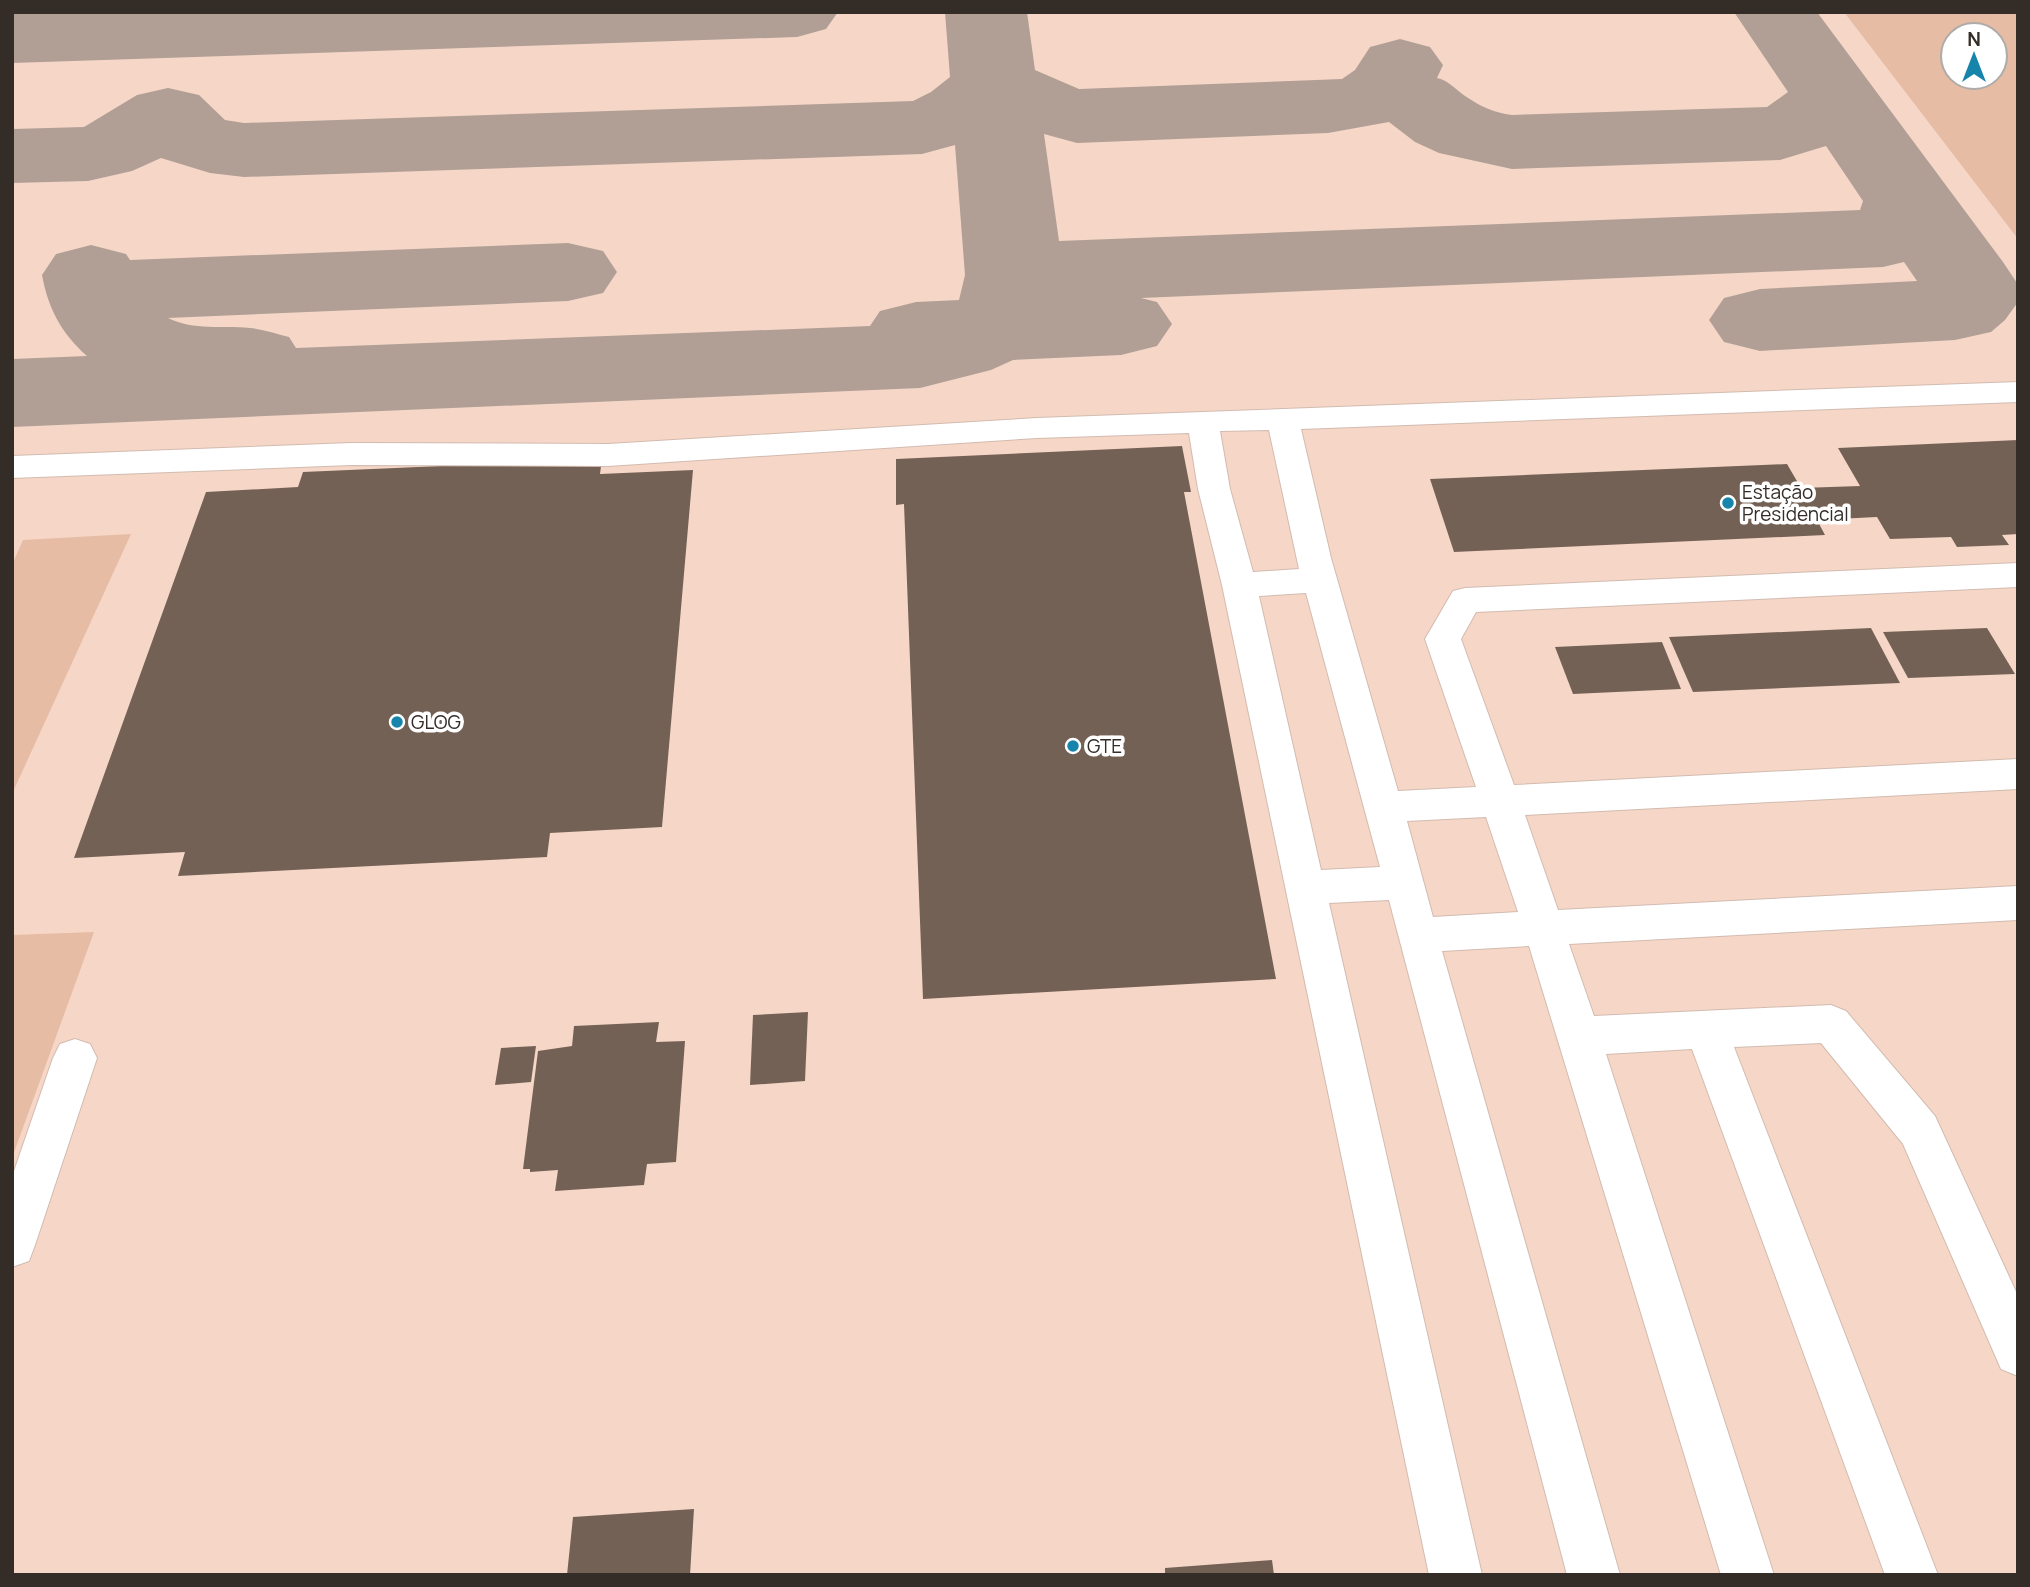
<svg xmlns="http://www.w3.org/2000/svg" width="2030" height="1587" font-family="Manrope,sans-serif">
  <rect width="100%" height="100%" fill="#fce4d8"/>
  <path fill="#f6d7c7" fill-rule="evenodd" d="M12,12H2018V1575H12ZM1953,35H1995V77H1953Z"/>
  <g fill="#e6bca5" fill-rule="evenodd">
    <path d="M1844,12H2018V239ZM1953,35H1995V77H1953Z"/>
    <polygon points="131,534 12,794 12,565 23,540"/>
    <polygon points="94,932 12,1158 12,935"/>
  </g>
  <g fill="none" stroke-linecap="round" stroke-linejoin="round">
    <g fill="#b19f96" fill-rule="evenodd">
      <polygon points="838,12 826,29 797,37 12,63 12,13"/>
      <path d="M945,12H1027L1035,70L1079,89L1342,79L1355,70L1370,47L1400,39L1430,47L1443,65L1437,78C1448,80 1455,89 1465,96C1480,106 1494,113 1512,115L1767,107L1788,92L1734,12H1817L2003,262L2017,283L2018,302L2005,320L1991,332L1955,340L1760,351L1724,342L1709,320L1724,298L1760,289L1917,281L1904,262L1883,267L1141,298L1157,302L1172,324L1157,346L1121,355L1013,360L991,370L920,388L12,427V359L87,356C61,333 48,308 42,275L56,254L91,245L126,254L130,260L568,243L603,251L617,272L603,293L568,301L168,318C195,331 221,325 250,328C263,329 276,334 289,337L296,348L870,326L880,311L916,302L959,300L965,275L955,145L922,154L244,177L210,173L161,158L132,171L88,181L12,183V129L84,127L137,95L168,88L199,95L225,120L244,123L913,101L931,92L950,77ZM1389,122L1415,142L1439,153L1512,169L1780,160L1826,146L1863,201L1860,210L1059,241L1044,134L1077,143L1328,133Z"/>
    </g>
  </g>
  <g fill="#746156">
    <polygon points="2018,440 2018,534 2002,535 2009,545 1957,547 1951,537 1890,539 1877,517 1817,520 1825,535 1454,552 1430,479 1787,464 1801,488 1860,486 1838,448"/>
    <polygon points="1182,446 1191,492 1184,492 1276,979 923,999 904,504 896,505 896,459"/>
    <polygon points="602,459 600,474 693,470 662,827 550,833 547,857 178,876 185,852 74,858 206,492 298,487 303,472"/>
    <polygon points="1871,628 1900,683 1693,692 1669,637"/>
    <polygon points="1987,628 2015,674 1908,678 1883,632"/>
    <polygon points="1662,642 1681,689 1573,694 1555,647"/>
    <polygon points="808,1012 805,1081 750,1085 753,1015"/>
    <polygon points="659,1022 656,1042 685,1041 676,1162 647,1164 644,1185 555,1191 558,1170 530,1172 530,1169 523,1169 538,1051 572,1046 574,1026"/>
    <polygon points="536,1046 531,1082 495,1085 501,1048"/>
    <polygon points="694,1509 690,1575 567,1575 573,1517"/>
    <polygon points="1272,1560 1274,1575 1165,1575 1165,1568"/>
  </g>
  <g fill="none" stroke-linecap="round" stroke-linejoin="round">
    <g stroke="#d2bbb0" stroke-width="2">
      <g id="minor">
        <path d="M2018,382V402L1301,429L1331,558L1398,791L1476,787L1425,639L1453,591L1465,588L2018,563V587L1476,612L1461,639L1514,785L2018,759V789L1525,815L1558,910L2018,886V920L1569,944L1594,1016L1831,1005L1846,1011L1935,1116L2018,1296V1376L2001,1369L1903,1144L1821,1043L1734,1047L1938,1575H1885L1692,1049L1606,1054L1774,1575H1721L1529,946L1442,951L1620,1575H1567L1389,900L1329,903L1482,1575H1429L1222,585L1198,489L1189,433L1037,438L608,466L351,465L12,478V456L351,443L608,444L1037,418ZM1269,430L1299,569L1253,572L1230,489L1220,431ZM1306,593L1380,867L1321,870L1259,596ZM1486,817L1518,912L1433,917L1407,821Z"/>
        <polygon points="75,1039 90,1044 97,1058 35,1245 29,1261 12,1267 12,1177 53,1058 60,1044"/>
      </g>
    </g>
    <use href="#minor" fill="#fff" fill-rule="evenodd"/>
  </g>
  <g fill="#1784ac" stroke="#fff" stroke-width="2.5">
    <circle cx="1728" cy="503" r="7"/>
    <circle cx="397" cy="722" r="7"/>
    <circle cx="1073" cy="746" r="7"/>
  </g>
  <g text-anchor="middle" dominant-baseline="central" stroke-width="7" stroke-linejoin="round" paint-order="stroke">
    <g font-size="19" fill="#342c27" stroke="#fff" text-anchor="start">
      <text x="1742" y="492">Estação<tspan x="1742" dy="22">Presidencial</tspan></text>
      <text x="411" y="722">GLOG</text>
      <text x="1087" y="746">GTE</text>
    </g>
  </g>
  <rect width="2030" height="1587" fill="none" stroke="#342c27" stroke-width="28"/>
  <g transform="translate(1974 56)"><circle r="33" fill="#ffffff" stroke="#aeaba9" stroke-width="2"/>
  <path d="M0-5L12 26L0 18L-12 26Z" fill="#1784ac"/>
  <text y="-10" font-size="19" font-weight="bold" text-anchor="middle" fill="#342c27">N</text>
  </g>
</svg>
